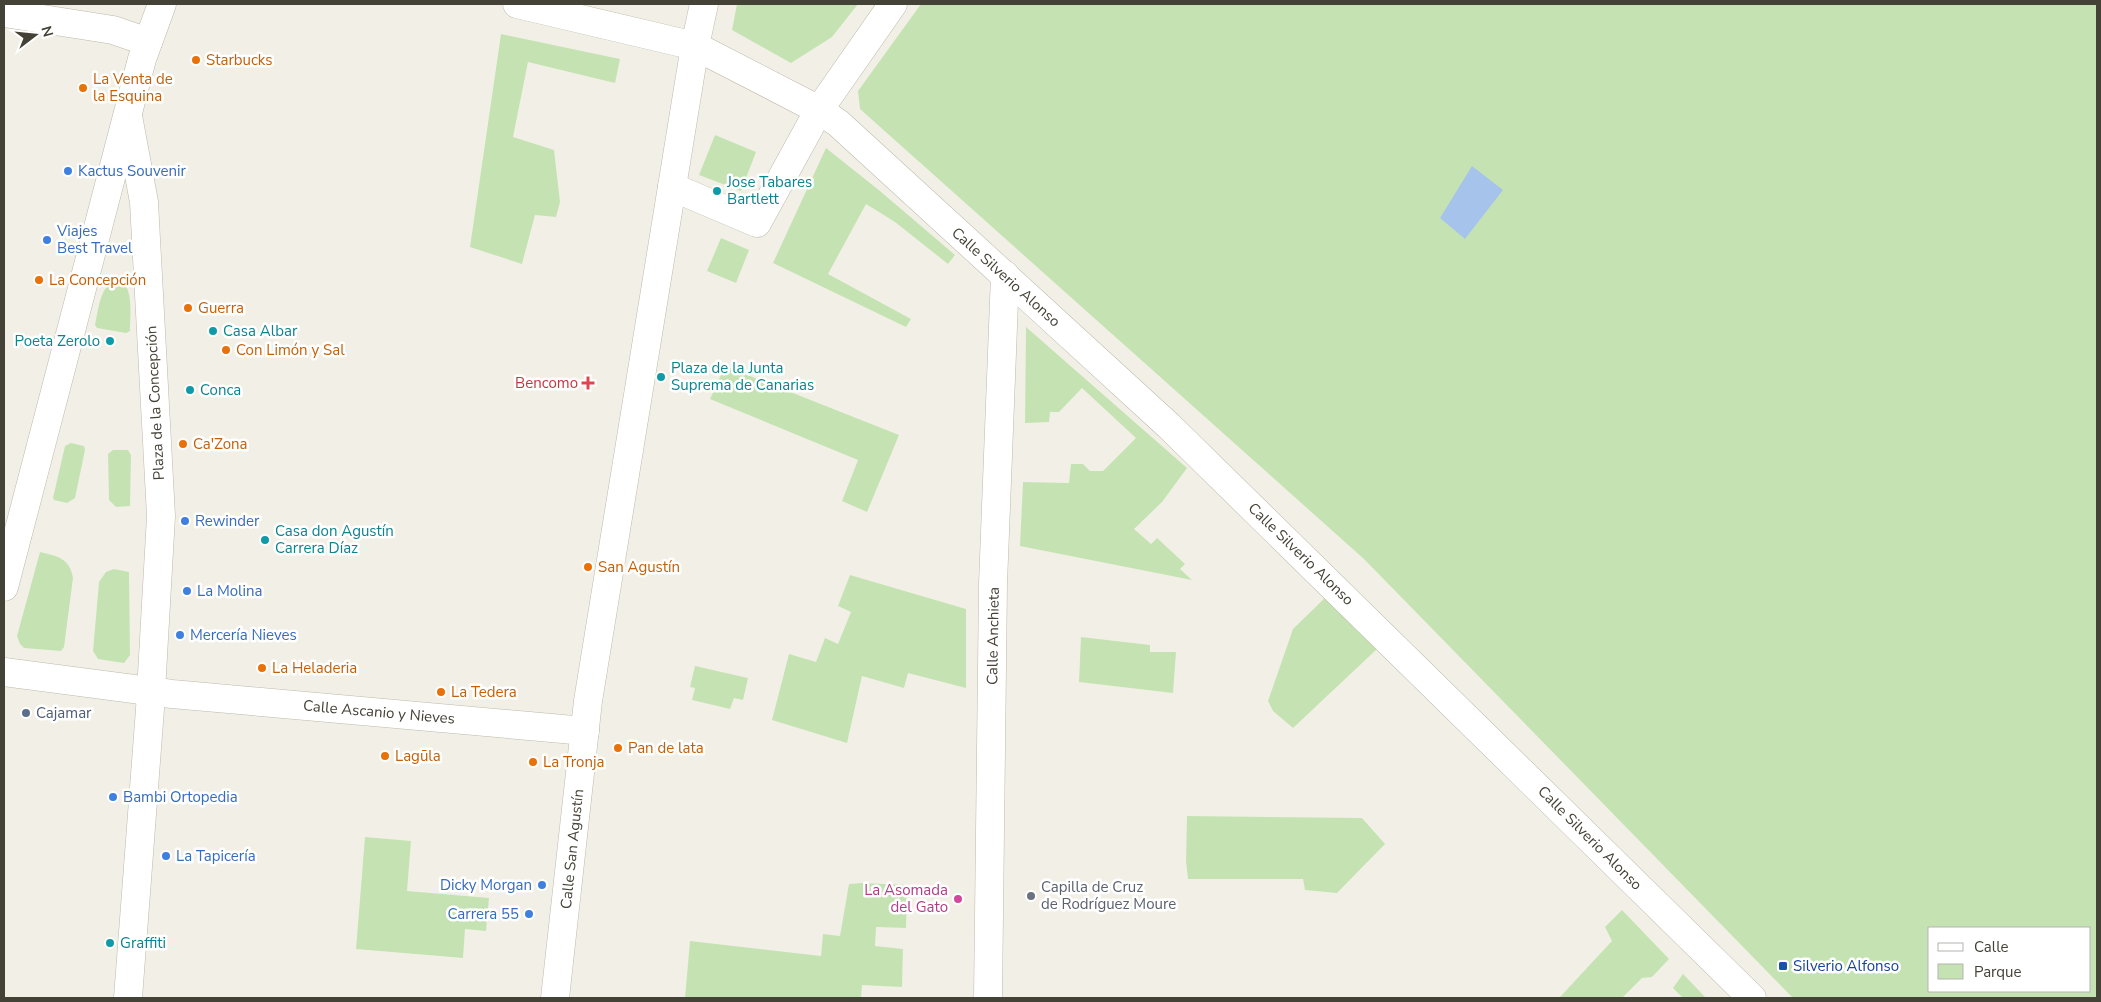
<svg xmlns="http://www.w3.org/2000/svg" width="2101" height="1002" font-family="'Nunito Sans',sans-serif">
  <rect width="100%" height="100%" fill="#f2f0e6"/>
  <g fill="#c5e3b2" fill-rule="evenodd">
    <polygon points="737,4 858,4 832,37 791,63 732,30"/>
    <path d="M921,4H2097V998H1793L1364,559L860,109L858,91ZM1930,928H2090V991H1930Z"/>
    <polygon points="501,34 620,59 615,83 528,62 513,137 554,150 560,202 556,217 535,215 522,264 470,247"/>
    <polygon points="715,135 756,152 741,191 699,175"/>
    <polygon points="826,148 880,191 955,255 948,264 895,222 866,204 828,274 911,319 906,327 773,263"/>
    <polygon points="721,238 749,250 736,283 707,271"/>
    <path d="M120,278C134,291 130,313 130,331L126,333L97,328L95,325C99,307 100,283 120,278Z"/>
    <polygon points="1026,327 1187,468 1162,502 1134,529 1151,544 1157,538 1185,564 1180,569 1192,580 1020,546 1023,482 1069,483 1071,464 1083,464 1090,471 1103,471 1136,438 1082,388 1059,412 1050,412 1049,422 1025,423"/>
    <polygon points="725,366 899,435 867,512 842,501 858,460 710,399"/>
    <polygon points="71,443 84,446 85,450 75,498 67,503 54,500 53,498 65,446"/>
    <polygon points="113,450 128,450 131,455 130,506 116,507 109,500 108,454"/>
    <path d="M40,552C57,556 70,558 73,578L64,647L61,651L24,648L20,644L17,636Z"/>
    <polygon points="114,569 129,572 130,655 124,663 98,659 93,651 99,582 106,572"/>
    <polygon points="850,575 966,609 966,688 908,673 904,688 862,676 847,743 772,720 789,654 816,662 825,638 838,644 851,612 838,606"/>
    <polygon points="1328,595 1377,649 1293,728 1273,711 1268,701 1293,629"/>
    <polygon points="1081,637 1150,645 1150,652 1176,652 1173,693 1079,682"/>
    <polygon points="695,666 748,678 743,700 734,698 730,709 692,700 695,688 690,687"/>
    <polygon points="1187,816 1362,818 1385,844 1337,893 1305,890 1303,879 1188,879 1186,861"/>
    <polygon points="365,837 411,841 407,891 489,898 486,931 465,929 463,958 356,949"/>
    <polygon points="862,883 907,885 906,928 876,927 875,946 903,949 902,987 862,985 861,998 685,998 690,941 821,956 823,934 840,936 849,884"/>
    <polygon points="1622,910 1669,959 1652,977 1642,978 1622,998 1561,998 1560,997 1612,941 1605,927"/>
    <polygon points="1683,974 1706,998 1683,998 1673,988"/>
  </g>
  <polygon fill="#a6c4eb" points="1472,166 1503,190 1465,239 1440,218"/>
  <g fill="none" stroke-linecap="round" stroke-linejoin="round">
    <g stroke="#bdb9aa" stroke-width="29">
      <g id="minor">
        <polyline points="517,4 695,46 819,110 838,123 1169,426 1752,998"/>
        <polyline points="4,13 113,30 148,42"/>
        <polyline points="672,187 757,223 819,110 893,4"/>
        <polyline points="4,587 142,59 162,4"/>
        <polyline points="4,672 172,694 585,731"/>
        <polyline points="128,998 150,709 161,516 144,202 128,116"/>
        <polyline points="555,998 588,701 695,46 704,4"/>
        <polyline points="988,998 993,584 1005,275"/>
      </g>
    </g>
    <use href="#minor" stroke="#fff" stroke-width="28"/>
  </g>
  <g fill="#e8710a" stroke="#fff" stroke-width="2">
    <circle cx="196" cy="60" r="5"/>
    <circle cx="83" cy="88" r="5"/>
    <circle cx="39" cy="280" r="5"/>
    <circle cx="188" cy="308" r="5"/>
    <circle cx="226" cy="350" r="5"/>
    <circle cx="183" cy="444" r="5"/>
    <circle cx="588" cy="567" r="5"/>
    <circle cx="262" cy="668" r="5"/>
    <circle cx="441" cy="692" r="5"/>
    <circle cx="618" cy="748" r="5"/>
    <circle cx="385" cy="756" r="5"/>
    <circle cx="533" cy="762" r="5"/>
  </g>
  <g fill="#3f7fe0" stroke="#fff" stroke-width="2">
    <circle cx="68" cy="171" r="5"/>
    <circle cx="47" cy="240" r="5"/>
    <circle cx="185" cy="521" r="5"/>
    <circle cx="187" cy="591" r="5"/>
    <circle cx="180" cy="635" r="5"/>
    <circle cx="113" cy="797" r="5"/>
    <circle cx="166" cy="856" r="5"/>
    <circle cx="542" cy="885" r="5"/>
    <circle cx="529" cy="914" r="5"/>
  </g>
  <g fill="#0f9aa8" stroke="#fff" stroke-width="2">
    <circle cx="717" cy="191" r="5"/>
    <circle cx="213" cy="331" r="5"/>
    <circle cx="110" cy="341" r="5"/>
    <circle cx="661" cy="377" r="5"/>
    <circle cx="190" cy="390" r="5"/>
    <circle cx="265" cy="540" r="5"/>
    <circle cx="110" cy="943" r="5"/>
  </g>
  <path fill="#e0444e" stroke="#fff" stroke-width="2" d="M585.5 375.5h5v5h5v5h-5v5h-5v-5h-5v-5h5z"/>
  <circle fill="#5c6f8a" stroke="#fff" stroke-width="2" cx="26" cy="713" r="5"/>
  <circle fill="#6b7280" stroke="#fff" stroke-width="2" cx="1031" cy="896" r="5"/>
  <circle fill="#d1479c" stroke="#fff" stroke-width="2" cx="958" cy="899" r="5"/>
  <rect fill="#1a4fb4" stroke="#fff" stroke-width="2" x="1778" y="961" width="10" height="10" rx="2.5"/>
  <g text-anchor="middle" dominant-baseline="central" stroke-width="5" stroke-linejoin="round" paint-order="stroke">
    <g font-size="15" fill="#c56008" stroke="#fff" text-anchor="start">
      <text x="206" y="60">Starbucks</text>
      <text x="93" y="79">La Venta de<tspan x="93" dy="17">la Esquina</tspan></text>
      <text x="49" y="280">La Concepción</text>
      <text x="198" y="308">Guerra</text>
      <text x="236" y="350">Con Limón y Sal</text>
      <text x="193" y="444">Ca'Zona</text>
      <text x="598" y="567">San Agustín</text>
      <text x="272" y="668">La Heladeria</text>
      <text x="451" y="692">La Tedera</text>
      <text x="628" y="748">Pan de lata</text>
      <text x="395" y="756">Lagūla</text>
      <text x="543" y="762">La Tronja</text>
    </g>
    <g font-size="15" fill="#366cbe" stroke="#fff" text-anchor="start">
      <text x="78" y="171">Kactus Souvenir</text>
      <text x="57" y="231">Viajes<tspan x="57" dy="17">Best Travel</tspan></text>
      <text x="195" y="521">Rewinder</text>
      <text x="197" y="591">La Molina</text>
      <text x="190" y="635">Mercería Nieves</text>
      <text x="123" y="797">Bambi Ortopedia</text>
      <text x="176" y="856">La Tapicería</text>
      <text x="532" y="885" text-anchor="end">Dicky Morgan</text>
      <text x="519" y="914" text-anchor="end">Carrera 55</text>
    </g>
    <g font-size="15" fill="#0d838f" stroke="#fff" text-anchor="start">
      <text x="727" y="182">Jose Tabares<tspan x="727" dy="17">Bartlett</tspan></text>
      <text x="223" y="331">Casa Albar</text>
      <text x="100" y="341" text-anchor="end">Poeta Zerolo</text>
      <text x="671" y="368">Plaza de la Junta<tspan x="671" dy="17">Suprema de Canarias</tspan></text>
      <text x="200" y="390">Conca</text>
      <text x="275" y="531">Casa don Agustín<tspan x="275" dy="17">Carrera Díaz</tspan></text>
      <text x="120" y="943">Graffiti</text>
    </g>
    <g font-size="15" fill="#444136" stroke="#fff">
      <text transform="translate(1006 277) rotate(42)">Calle Silverio Alonso</text>
      <text transform="translate(155 403) rotate(-93)">Plaza de la Concepción</text>
      <text transform="translate(1301 554) rotate(44)">Calle Silverio Alonso</text>
      <text transform="translate(993 636) rotate(-89)">Calle Anchieta</text>
      <text transform="translate(379 712) rotate(5)">Calle Ascanio y Nieves</text>
      <text transform="translate(1590 838) rotate(45)">Calle Silverio Alonso</text>
      <text transform="translate(572 849) rotate(-84)">Calle San Agustín</text>
    </g>
    <g font-size="15" fill="#be3a42" stroke="#fff" text-anchor="end">
      <text x="578" y="383">Bencomo</text>
    </g>
    <g font-size="15" fill="#4e5e75" stroke="#fff" text-anchor="start">
      <text x="36" y="713">Cajamar</text>
    </g>
    <g font-size="15" fill="#5b616d" stroke="#fff" text-anchor="start">
      <text x="1041" y="887">Capilla de Cruz<tspan x="1041" dy="17">de Rodríguez Moure</tspan></text>
    </g>
    <g font-size="15" fill="#b23c85" stroke="#fff" text-anchor="end">
      <text x="948" y="890">La Asomada<tspan x="948" dy="17">del Gato</tspan></text>
    </g>
    <g font-size="15" fill="#164399" stroke="#fff" text-anchor="start">
      <text x="1793" y="966">Silverio Alfonso</text>
    </g>
  </g>
  <rect width="2101" height="1002" fill="none" stroke="#444136" stroke-width="10"/>
  <rect x="1928" y="927" width="162" height="65" fill="#ffffff" stroke="#b4b3af"/>
  <rect x="1938" y="943" width="25" height="8" fill="#ffffff" stroke="#b4b3af"/>
  <text x="1974" y="952" font-size="15" fill="#444136">Calle</text>
  <rect x="1938" y="964" width="25" height="15" fill="#c5e3b2" stroke="#b4b3af"/>
  <text x="1974" y="977" font-size="15" fill="#444136">Parque</text>
  <g transform="translate(35 35) rotate(74)" stroke="#ffffff" stroke-width="4" paint-order="stroke">
  <path d="M0-4L9 19L0 12L-9 19Z" fill="#444136"/>
  <text y="-8" font-size="14" font-weight="bold" text-anchor="middle" fill="#444136">N</text>
  </g>
</svg>
